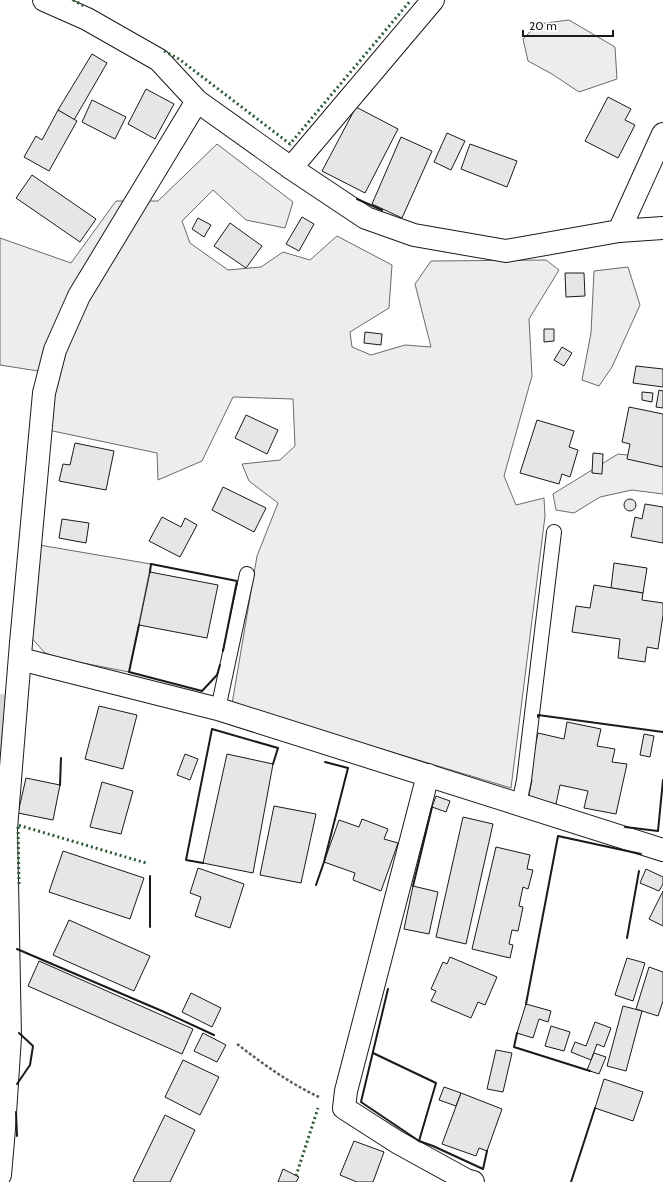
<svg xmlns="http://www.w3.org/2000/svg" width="663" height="1182" font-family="Cabin,sans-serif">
  <rect width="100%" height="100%" fill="#fff"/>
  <g fill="#ededed" stroke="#6a6a6a">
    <polygon points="569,20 615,47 617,79 579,92 552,74 528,61 523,39 538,24"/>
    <polygon points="217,144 293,202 285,228 246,220 213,190 182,221 190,243 228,270 261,267 283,252 310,260 337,236 392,265 389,308 350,332 352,347 371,355 405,345 431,347 415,284 431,261 546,260 559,270 529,319 532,376 504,476 516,505 544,498 545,516 511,788 232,704 257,556 278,503 249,481 242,464 280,460 295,446 293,399 233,397 202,461 158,480 157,453 48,430 67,304 38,371 0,365 0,238 71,263 116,201 158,201"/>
    <polygon points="628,267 640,305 612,367 599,386 582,380 591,333 594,271"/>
    <polygon points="618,454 663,459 663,494 632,490 600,497 574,513 556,510 553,494"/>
    <polygon points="39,545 151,564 129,672 62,659 45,653 29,635"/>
  </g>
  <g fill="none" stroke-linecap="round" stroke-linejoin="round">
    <polyline stroke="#d7d7d7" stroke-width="9" points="0,773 2,698"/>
  </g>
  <g fill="#e6e6e6" stroke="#1a1a1a">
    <polygon points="92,54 107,63 74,120 58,110"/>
    <polygon points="146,89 174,104 155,139 128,124"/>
    <polygon points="608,97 631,109 625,120 635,125 618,158 585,141"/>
    <polygon points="92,100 126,117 115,139 82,122"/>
    <polygon points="356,107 398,129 365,193 322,171"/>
    <polygon points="58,110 77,121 49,171 24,157 36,136 42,140"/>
    <polygon points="447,133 465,141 451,170 434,162"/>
    <polygon points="401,137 432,151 402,218 372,204"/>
    <polygon points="470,144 517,161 507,187 461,169"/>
    <polygon points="32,175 96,219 80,242 16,198"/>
    <polygon points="302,217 314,224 299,251 286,244"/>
    <polygon points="198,218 211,225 204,237 192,229"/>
    <polygon points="230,223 262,246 246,268 214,246"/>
    <polygon points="565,273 584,273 585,296 566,297"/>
    <polygon points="544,329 554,329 554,341 544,342"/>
    <polygon points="365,332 382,334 381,345 364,343"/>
    <polygon points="562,347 572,353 564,366 554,360"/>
    <polygon points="636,366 663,369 663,387 633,383"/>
    <polygon points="659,390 663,391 663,408 656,407"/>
    <polygon points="642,392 653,393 652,402 642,400"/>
    <polygon points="629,407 663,414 663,467 627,459 630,444 622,442"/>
    <polygon points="246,415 278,430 267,454 235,438"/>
    <polygon points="537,420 574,431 569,447 578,450 570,477 562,474 559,484 520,473"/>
    <polygon points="75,443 114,451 106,490 59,481 63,464 70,465"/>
    <polygon points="593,453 603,454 602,474 592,473"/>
    <polygon points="223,487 266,508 254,532 212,510"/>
    <circle cx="630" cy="505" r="6"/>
    <polygon points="645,504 663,507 663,543 631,537 635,517 642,519"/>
    <polygon points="162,517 181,527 185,518 197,525 180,557 149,541"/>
    <polygon points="62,519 89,523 86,543 59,538"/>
    <polygon points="614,563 647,568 643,593 611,588"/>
    <polygon points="150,572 218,585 207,638 139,625"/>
    <polygon points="594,585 643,593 642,600 663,603 663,615 658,649 647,647 645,662 618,658 620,639 572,632 576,606 590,608"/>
    <polygon points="99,706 137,715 123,769 85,759"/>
    <polygon points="567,722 601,729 597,746 615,749 612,762 627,764 616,814 584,808 588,791 560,785 556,804 528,799 532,780 528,779 538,733 564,739"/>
    <polygon points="644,734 654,736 650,757 640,755"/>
    <polygon points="185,754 198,759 190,780 177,775"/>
    <polygon points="227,754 273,764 253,873 203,863"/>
    <polygon points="26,778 60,785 53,820 18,813"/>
    <polygon points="102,782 133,791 121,834 90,827"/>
    <polygon points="436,796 450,801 446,812 432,807"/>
    <polygon points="274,806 316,814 301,883 260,875"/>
    <polygon points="463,817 493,824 466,944 436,937"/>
    <polygon points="362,819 388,829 384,839 398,843 381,891 353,880 355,873 324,862 339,820 359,827"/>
    <polygon points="496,847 530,855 527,869 533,870 528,889 523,887 519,906 523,907 518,931 512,930 509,944 513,945 510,958 472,949"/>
    <polygon points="63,851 144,878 130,919 49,892"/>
    <polygon points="198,868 244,884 230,928 195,916 201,897 190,893"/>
    <polygon points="646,869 663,877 663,884 659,891 640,883"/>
    <polygon points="413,886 438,892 429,934 404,929"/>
    <polygon points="663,891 663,926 649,919"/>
    <polygon points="69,920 150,956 134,991 53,955"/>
    <polygon points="450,957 497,977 485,1005 478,1002 471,1018 431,1001 436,991 431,989 443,962 447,964"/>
    <polygon points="627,958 645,963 633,1001 615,995"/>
    <polygon points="39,961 193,1029 182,1054 28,986"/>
    <polygon points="649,967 663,972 663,1001 658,1016 636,1009"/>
    <polygon points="191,993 221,1008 212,1027 182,1012"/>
    <polygon points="526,1004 551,1011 548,1022 539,1019 533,1038 517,1033"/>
    <polygon points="623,1006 642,1011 626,1071 607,1066"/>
    <polygon points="595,1022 611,1028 604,1047 597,1044 591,1060 571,1052 575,1042 586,1046"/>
    <polygon points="551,1026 570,1032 564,1051 545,1046"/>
    <polygon points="203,1033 226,1045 217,1062 194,1051"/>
    <polygon points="496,1050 512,1053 503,1092 487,1089"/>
    <polygon points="594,1053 606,1057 599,1074 587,1070"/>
    <polygon points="183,1060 219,1077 200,1115 165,1097"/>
    <polygon points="604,1079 643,1092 633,1121 595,1108"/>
    <polygon points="444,1087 461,1093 456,1106 439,1100"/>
    <polygon points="461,1093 502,1109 487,1151 479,1148 476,1156 442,1144"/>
    <polygon points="165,1115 195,1130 170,1182 135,1182 133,1181"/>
    <polygon points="354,1141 384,1152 373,1182 357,1182 340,1175"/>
    <polygon points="283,1169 299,1177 296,1182 278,1182"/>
  </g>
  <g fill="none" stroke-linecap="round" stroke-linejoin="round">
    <g stroke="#1a1a1a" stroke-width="16">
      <g id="service">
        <polyline points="218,709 247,574"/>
        <polyline points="519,804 524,780 554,532"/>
      </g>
    </g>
    <g stroke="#1a1a1a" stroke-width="24">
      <g id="minor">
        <polyline points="44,0 87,19 159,60 197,101 291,168 366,218 414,235 506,251 619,231 663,228"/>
        <polyline points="291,168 433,0"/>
        <polyline points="619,231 663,134"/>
        <polyline points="20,659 218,709 663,850"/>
        <polyline points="428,775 346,1091 344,1108 397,1142 466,1180 473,1182"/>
        <polyline points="0,1175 4,1129 10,1037 6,829 21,643 44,393 55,350 79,296 197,101"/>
      </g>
    </g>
    <path stroke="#5f5f5f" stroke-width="2.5" stroke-dasharray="3 2" stroke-linecap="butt" d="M237,1044C263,1064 289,1083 319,1097"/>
    <use href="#service" stroke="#fff" stroke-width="14"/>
    <use href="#minor" stroke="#fff" stroke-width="22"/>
    <g stroke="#2b5a34" stroke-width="3" stroke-dasharray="2 3" stroke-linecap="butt">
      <polyline points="73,0 84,6"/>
      <polyline points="164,51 179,59 290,144 411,0"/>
      <polyline points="19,884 18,825 146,863"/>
      <polyline points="296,1176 318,1108"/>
    </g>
    <g stroke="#1a1a1a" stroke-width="2">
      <polyline points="357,199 382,210"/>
      <polyline points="150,572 151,564 237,581 223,651"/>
      <polyline points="139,625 129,672 202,691 217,675 220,665"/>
      <polyline points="538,717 538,715 663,732"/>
      <polyline points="60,785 61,758"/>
      <polyline points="625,827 658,831 663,780"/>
      <polyline points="203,863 186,860 212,729 278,748 273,764"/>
      <polyline points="150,876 150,927"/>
      <polyline points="316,885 324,862 348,768 325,762"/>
      <polyline points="413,886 432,807"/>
      <polyline points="627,938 639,871"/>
      <polyline points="17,949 162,1011 214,1035"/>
      <polyline points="388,989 361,1102 419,1141 433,1146 483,1169 487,1151"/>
      <polyline points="526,1004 558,836 641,854"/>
      <polyline points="517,1033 514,1047 590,1071"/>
      <polyline points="373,1053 436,1083 419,1141"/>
      <polyline points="17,1084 30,1065 33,1046 19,1033"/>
      <polyline points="16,1112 17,1136"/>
      <polyline points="571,1182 595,1108"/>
    </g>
  </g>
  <path d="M523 30v6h90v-6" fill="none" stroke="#1a1a1a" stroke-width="2"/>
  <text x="529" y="30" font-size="12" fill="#1a1a1a" stroke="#ffffff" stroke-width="3" paint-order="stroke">20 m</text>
</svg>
